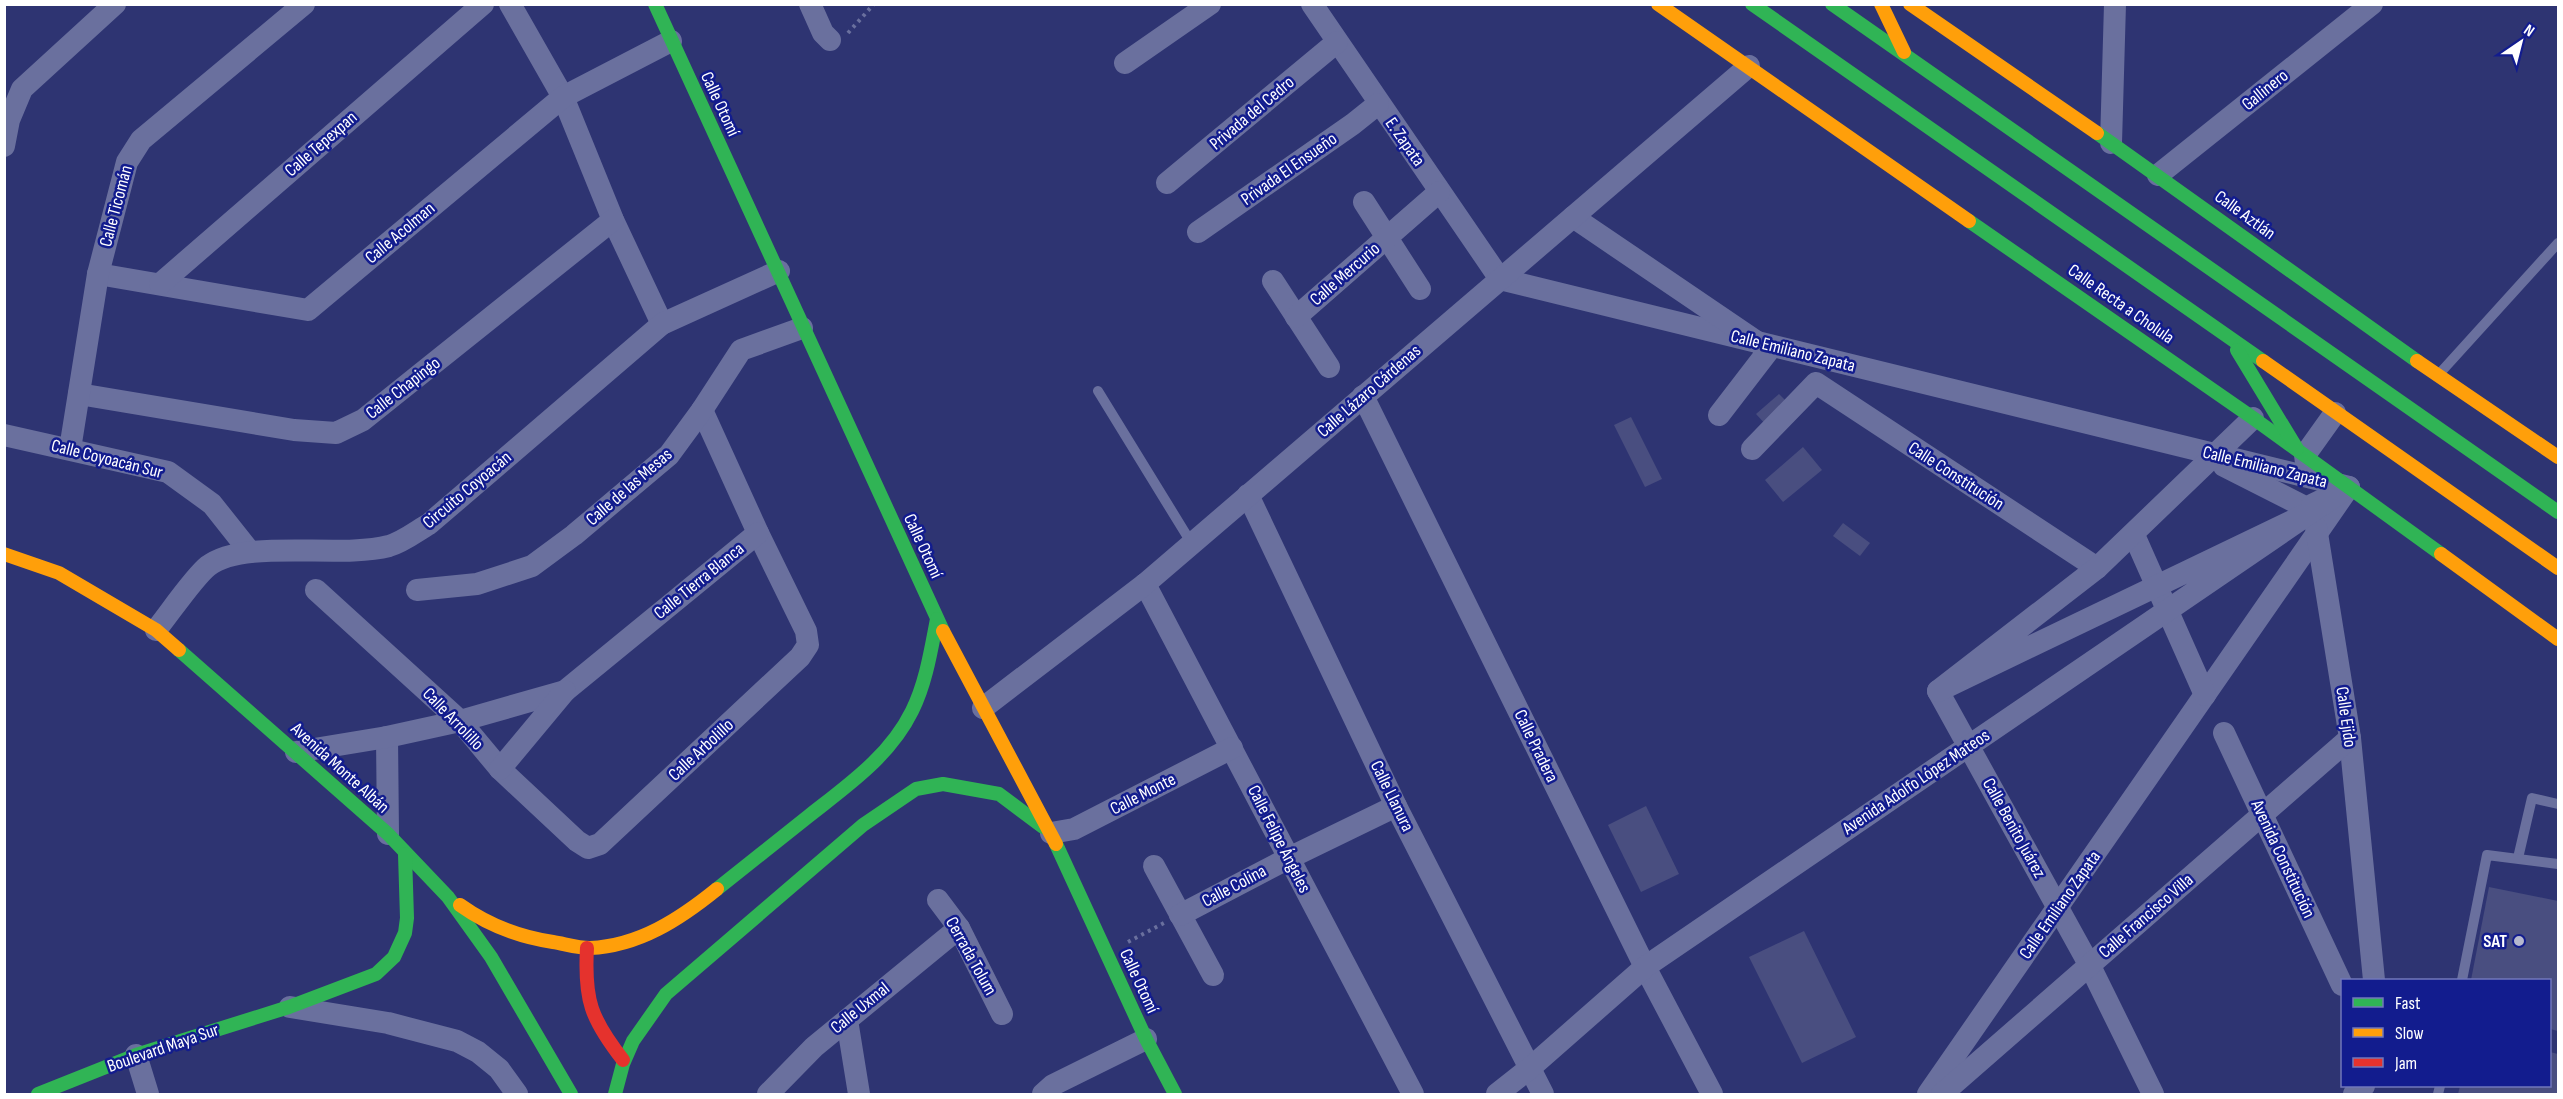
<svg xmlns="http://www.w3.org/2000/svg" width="2563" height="1099" font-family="'Sofia Sans Condensed',sans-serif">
  <rect width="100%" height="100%" fill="#2e3472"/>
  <g fill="#494e80">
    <polygon points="1779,394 1790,405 1767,426 1756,414"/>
    <polygon points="1631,417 1662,479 1645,487 1614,425"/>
    <polygon points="1803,447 1822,470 1783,502 1765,480"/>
    <polygon points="1843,523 1870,543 1860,556 1833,536"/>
    <polygon points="1646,806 1679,874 1641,892 1608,825"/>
    <polygon points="2489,887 2558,901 2558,1031 2550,1029 2550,980 2471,980"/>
    <polygon points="1804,931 1856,1037 1802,1063 1749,957"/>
    <polygon points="2550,1052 2558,1054 2558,1094 2458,1094 2460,1086 2550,1086"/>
  </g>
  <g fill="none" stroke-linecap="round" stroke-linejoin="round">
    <g stroke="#6a709e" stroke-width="4" stroke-dasharray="3 4.5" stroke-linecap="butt">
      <polyline points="848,33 874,4"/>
      <polyline points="1128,942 1164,923"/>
    </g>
    <g stroke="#6a709e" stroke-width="10">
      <polyline points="2440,373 2558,243"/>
      <polyline points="1098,391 1192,544"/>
      <polyline points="2518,858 2532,798 2558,804"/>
      <polyline points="2462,980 2487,855 2558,864"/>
      <polyline points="2438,1094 2440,1086"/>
    </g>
    <g stroke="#6a709e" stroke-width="22">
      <polyline points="510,4 563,97 613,220 662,324"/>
      <polyline points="810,4 823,33 830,40"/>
      <polyline points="1312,4 1500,279 2349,487 1928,1094"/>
      <polyline points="1125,63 1210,4"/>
      <polyline points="2111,143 2115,4"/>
      <polyline points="4,146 9,120 22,89 115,4"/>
      <polyline points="2158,175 2372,4"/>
      <polyline points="1167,183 1337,42"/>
      <polyline points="1364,202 1420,289"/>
      <polyline points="1573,217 1769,350 1719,415"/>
      <polyline points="1198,232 1353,124 1378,104"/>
      <polyline points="98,274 308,310 563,97 671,41"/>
      <polyline points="1273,281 1329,367"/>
      <polyline points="160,284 483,4"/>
      <polyline points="1296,317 1439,192"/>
      <polyline points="79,394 294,430 336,433 363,420 613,220"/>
      <polyline points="1363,396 1645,967 1712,1094"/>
      <polyline points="4,435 168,472 212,504 250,552"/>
      <polyline points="70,449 98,274 127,162 141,140 304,4"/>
      <polyline points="1752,449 1816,383 2097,568"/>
      <polyline points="2224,466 2313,511"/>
      <polyline points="2307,471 2305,455 2335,413"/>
      <polyline points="1248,495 1396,806 1543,1094"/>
      <polyline points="2316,527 2350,738 2374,980"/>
      <polyline points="2134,535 2205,695"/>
      <polyline points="1145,584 1413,1094"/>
      <polyline points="316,590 460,721 500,769 577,841 588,848 600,844 800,657 808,645 806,631 758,533 702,410"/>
      <polyline points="417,590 477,584 532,566 574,535 669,455 702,410 741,350 802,328"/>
      <path d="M156,630C169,614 194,577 208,566C245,538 339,559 389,546C403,542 417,531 429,524L662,324L779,271"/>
      <polyline points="1938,691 2090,966 2153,1094"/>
      <polyline points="983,708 1145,584 1749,66"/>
      <polyline points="2224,733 2342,985"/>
      <polyline points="387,737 388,834"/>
      <polyline points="296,752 387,737 460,721 565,691 758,533"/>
      <polyline points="500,769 565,691"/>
      <polyline points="1051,833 1074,829 1232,748"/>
      <polyline points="1154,866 1213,975"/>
      <polyline points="938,900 959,928 1002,1014"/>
      <polyline points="1180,915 1289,858 1396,806"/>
      <polyline points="290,1007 388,1023 457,1041 478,1052 499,1069 517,1094"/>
      <polyline points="847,1020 859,1094"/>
      <polyline points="136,1055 148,1094"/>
      <polyline points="768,1094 814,1047 959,928"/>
      <polyline points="1043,1094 1053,1085 1146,1039"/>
      <polyline points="1497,1094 1530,1068 1645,967 2313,511 2349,487 2312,505 2313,511 1938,691 2097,568 2253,418"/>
      <polyline points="1942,1094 2350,738"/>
      <polyline points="2354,1094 2364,1086"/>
    </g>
    <g stroke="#30b455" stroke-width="14">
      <polyline points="655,4 943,631"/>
      <polyline points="1752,4 2263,361"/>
      <polyline points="1832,4 2558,512"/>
      <polyline points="2097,133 2417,361"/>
      <polyline points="1969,221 2253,418 2441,554"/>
      <polyline points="2237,350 2297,449"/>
      <polyline points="179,650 388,834 448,897 491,957 571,1094"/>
      <polyline points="1056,844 1146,1039 1175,1094"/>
      <path d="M717,889C748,864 779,840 810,815C848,785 890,756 912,711C926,683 931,650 937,619"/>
      <polyline points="38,1094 136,1055 289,1007 376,974 394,957 405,933 407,918 405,854"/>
      <polyline points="615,1094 623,1064 633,1041 666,994 863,825 916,789 943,784 999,794 1043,827"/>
    </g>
    <g stroke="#ff9f0a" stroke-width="14">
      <polyline points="1658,4 1969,221"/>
      <polyline points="1881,4 1904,52"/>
      <polyline points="1910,4 2097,133"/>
      <polyline points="2263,361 2558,568"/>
      <polyline points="2417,361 2558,457"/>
      <polyline points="4,554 59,573 156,630 179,650"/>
      <polyline points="2441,554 2558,639"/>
      <polyline points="943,631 1056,844"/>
      <path d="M460,905C488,925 519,937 553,942C565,944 578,948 590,948C639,946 680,919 717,889"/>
    </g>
    <path stroke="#e5322d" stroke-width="14" d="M587,948C584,1000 591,1019 623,1060"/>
  </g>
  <circle fill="#b6b8ce" stroke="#121c8e" stroke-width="2" cx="2519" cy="941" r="6"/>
  <g text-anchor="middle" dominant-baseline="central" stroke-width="5" stroke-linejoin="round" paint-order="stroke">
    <g font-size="18" fill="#fff" stroke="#121c8e">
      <text transform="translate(2265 90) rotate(-39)">Gallinero</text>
      <text transform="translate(720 104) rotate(65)">Calle Otomí</text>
      <text transform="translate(1252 113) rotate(-40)">Privada del Cedro</text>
      <text transform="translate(1405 142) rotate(55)">E. Zapata</text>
      <text transform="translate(321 144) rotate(-41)">Calle Tepexpan</text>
      <text transform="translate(1289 169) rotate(-35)">Privada El Ensueño</text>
      <text transform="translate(116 206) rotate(-75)">Calle Ticomán</text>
      <text transform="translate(2245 215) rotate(36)">Calle Aztlán</text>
      <text transform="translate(400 233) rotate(-40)">Calle Acolman</text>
      <text transform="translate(1345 274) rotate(-41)">Calle Mercurio</text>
      <text transform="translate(2121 304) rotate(35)">Calle Recta a Cholula</text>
      <text transform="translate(1793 351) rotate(14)">Calle Emiliano Zapata</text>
      <text transform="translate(403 388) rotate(-38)">Calle Chapingo</text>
      <text transform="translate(1369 391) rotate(-41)">Calle Lázaro Cárdenas</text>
      <text transform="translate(107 459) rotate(14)">Calle Coyoacán Sur</text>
      <text transform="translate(2265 467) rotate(14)">Calle Emiliano Zapata</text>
      <text transform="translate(1956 476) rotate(33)">Calle Constitución</text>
      <text transform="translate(629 487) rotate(-41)">Calle de las Mesas</text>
      <text transform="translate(467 490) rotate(-40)">Circuito Coyoacán</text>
      <text transform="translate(923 546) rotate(65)">Calle Otomí</text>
      <text transform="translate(699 581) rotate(-39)">Calle Tierra Blanca</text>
      <text transform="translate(2346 717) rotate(82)">Calle Ejido</text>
      <text transform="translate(453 719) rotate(46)">Calle Arrolillo</text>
      <text transform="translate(1536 746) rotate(64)">Calle Pradera</text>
      <text transform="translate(701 750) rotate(-43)">Calle Arbolillo</text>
      <text transform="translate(340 768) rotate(42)">Avenida Monte Albán</text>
      <text transform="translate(1916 782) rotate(-34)">Avenida Adolfo López Mateos</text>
      <text transform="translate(1143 794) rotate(-27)">Calle Monte</text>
      <text transform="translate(1392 796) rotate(64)">Calle Llanura</text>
      <text transform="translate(2014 828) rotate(61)">Calle Benito Juárez</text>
      <text transform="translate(1279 839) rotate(63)">Calle Felipe Ángeles</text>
      <text transform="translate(2283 859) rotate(65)">Avenida Constitución</text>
      <text transform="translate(1234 886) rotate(-28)">Calle Colina</text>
      <text transform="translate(2060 905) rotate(-55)">Calle Emiliano Zapata</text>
      <text transform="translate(2146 916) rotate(-41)">Calle Francisco Villa</text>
      <text transform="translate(971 956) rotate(61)">Cerrada Tolum</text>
      <text transform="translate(1139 981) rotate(65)">Calle Otomí</text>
      <text transform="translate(860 1008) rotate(-39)">Calle Uxmal</text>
      <text transform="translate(163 1048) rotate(-19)">Boulevard Maya Sur</text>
    </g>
    <g font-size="18" font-weight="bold" fill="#fff" stroke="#121c8e" text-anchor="end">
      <text x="2507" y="941">SAT</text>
    </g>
  </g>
  <rect width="2563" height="1099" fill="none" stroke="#ffffff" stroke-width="12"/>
  <rect x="2341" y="979" width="210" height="108" fill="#121c8e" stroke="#7177bb" stroke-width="1.5"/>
  <rect x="2353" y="998" width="30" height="9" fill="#30b455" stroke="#7177bb" stroke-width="1.5"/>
  <text x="2395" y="1009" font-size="18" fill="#ffffff">Fast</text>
  <rect x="2353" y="1028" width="30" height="9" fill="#ff9f0a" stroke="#7177bb" stroke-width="1.5"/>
  <text x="2395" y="1039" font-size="18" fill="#ffffff">Slow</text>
  <rect x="2353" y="1058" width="30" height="9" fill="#e5322d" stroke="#7177bb" stroke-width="1.5"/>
  <text x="2395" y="1069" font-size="18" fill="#ffffff">Jam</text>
  <g transform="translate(2521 42) rotate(35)" stroke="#121c8e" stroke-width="4.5" paint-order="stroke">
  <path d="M0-4.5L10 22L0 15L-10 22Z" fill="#ffffff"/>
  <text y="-9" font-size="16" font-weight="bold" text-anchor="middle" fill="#ffffff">N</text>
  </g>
</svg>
